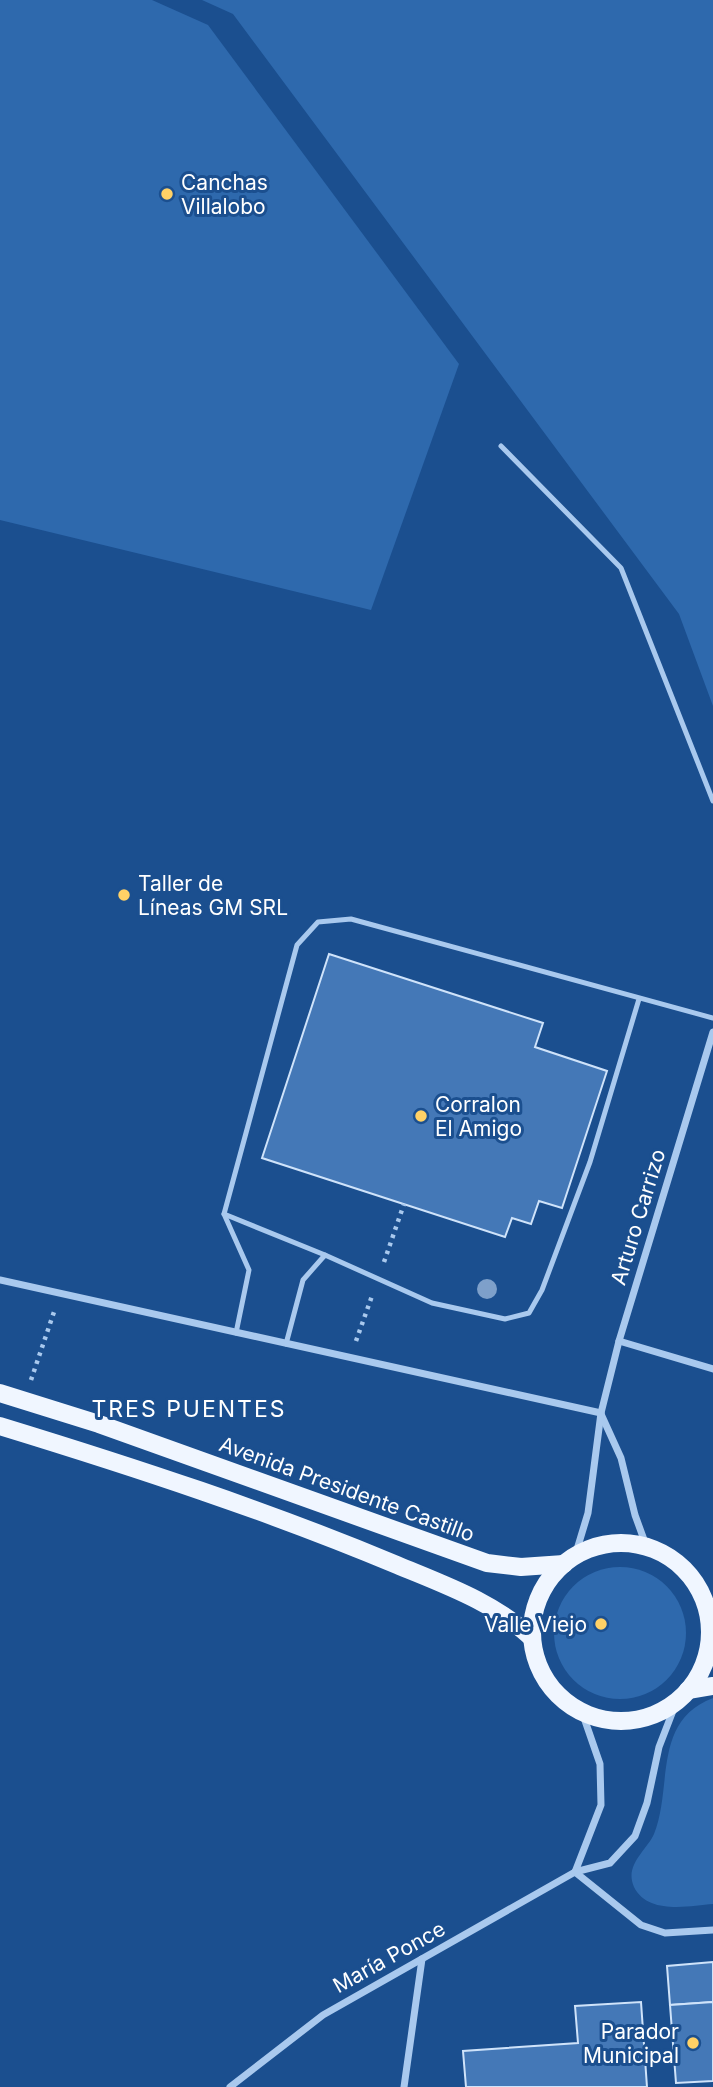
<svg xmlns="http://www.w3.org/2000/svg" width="713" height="2087" font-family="Inter,sans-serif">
  <rect width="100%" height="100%" fill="#1b4f8f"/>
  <g fill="#2e69ad">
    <polygon points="0,0 152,0 208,25 459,364 371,610 0,520"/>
    <polygon points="202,0 713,0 713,706 679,614 233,14"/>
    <circle cx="620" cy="1633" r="66"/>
    <path d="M713,1698V1904C689,1906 648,1915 634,1887C624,1865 647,1850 654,1834C673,1787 652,1721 713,1698Z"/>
  </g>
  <g fill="#4478b7" stroke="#cfe3fa" stroke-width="2">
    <polygon points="329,954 543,1023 535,1047 607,1071 562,1208 539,1201 531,1224 512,1218 505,1237 262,1158"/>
    <polygon points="713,1962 713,2002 670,2005 667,1966"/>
    <polygon points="641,2002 647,2087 466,2087 463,2051 578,2043 575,2006"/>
    <polygon points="713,2002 713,2081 676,2083 670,2005"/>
  </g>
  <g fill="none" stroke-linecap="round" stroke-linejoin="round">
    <g stroke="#a9c9ee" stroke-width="4.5" stroke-dasharray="3.5 5" stroke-linecap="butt">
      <polyline points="384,1262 404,1204"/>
      <polyline points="356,1341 373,1293"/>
      <polyline points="31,1380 55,1309"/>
    </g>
    <g stroke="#a9c9ee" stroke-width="5">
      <polyline points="501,446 621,568 713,801"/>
      <polyline points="224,1214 325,1255"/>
      <polyline points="236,1333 249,1270 224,1214 297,945 318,922 351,919 713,1018"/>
      <polyline points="286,1344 303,1280 325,1255 432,1303 505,1319 529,1313 542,1290 590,1162 639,999"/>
    </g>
    <g stroke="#a9c9ee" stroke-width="7">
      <polyline points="0,1280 601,1413"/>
      <polyline points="619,1341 713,1369"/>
      <polyline points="601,1414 621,1458 635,1515 647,1548"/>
      <polyline points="575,1556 588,1513 601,1413 619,1341 713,1032"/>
      <polyline points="575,1872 601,1805 600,1764 582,1712"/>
      <polyline points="575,1872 641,1925 665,1933 713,1930"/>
      <polyline points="230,2087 323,2015 575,1872 610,1863 635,1836 647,1803 659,1747 676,1703"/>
      <polyline points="404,2087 422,1959"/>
    </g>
    <g stroke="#f0f6ff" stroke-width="18">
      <polyline points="0,1393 99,1424 487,1563 521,1567 564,1564"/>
      <path d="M0,1426C134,1467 268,1511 397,1565C445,1585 494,1602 532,1638"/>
      <circle cx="621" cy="1632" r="89"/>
      <polyline points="688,1690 713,1686"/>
    </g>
  </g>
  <circle fill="#7ea0ca" cx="487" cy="1289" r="10"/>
  <g fill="#ffd166" stroke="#1b4f8f" stroke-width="2.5">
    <circle cx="167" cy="194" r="7"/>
    <circle cx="124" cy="895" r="7"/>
    <circle cx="421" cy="1116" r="7"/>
    <circle cx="601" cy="1624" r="7"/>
    <circle cx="693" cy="2043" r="7"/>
  </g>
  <g text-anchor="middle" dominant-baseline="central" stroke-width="6" stroke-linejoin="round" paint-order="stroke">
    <g font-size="21" fill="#fff" stroke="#1b4f8f" text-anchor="start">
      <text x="181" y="182">Canchas<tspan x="181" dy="24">Villalobo</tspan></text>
      <text x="138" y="883">Taller de<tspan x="138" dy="24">Líneas GM SRL</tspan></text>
      <text x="435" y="1104">Corralon<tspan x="435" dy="24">El Amigo</tspan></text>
      <text x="587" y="1624" text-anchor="end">Valle Viejo</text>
      <text x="679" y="2031" text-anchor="end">Parador<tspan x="679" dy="24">Municipal</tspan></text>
    </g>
    <g font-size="21" fill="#fff" stroke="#1b4f8f">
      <text transform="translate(638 1217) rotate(-73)">Arturo Carrizo</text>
      <text transform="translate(347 1489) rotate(20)">Avenida Presidente Castillo</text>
      <text transform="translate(389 1957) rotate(-29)">María Ponce</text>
    </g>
    <g font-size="23" letter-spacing="2" fill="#fff" stroke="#1b4f8f">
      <text x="189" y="1409">TRES PUENTES</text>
    </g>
  </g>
</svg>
